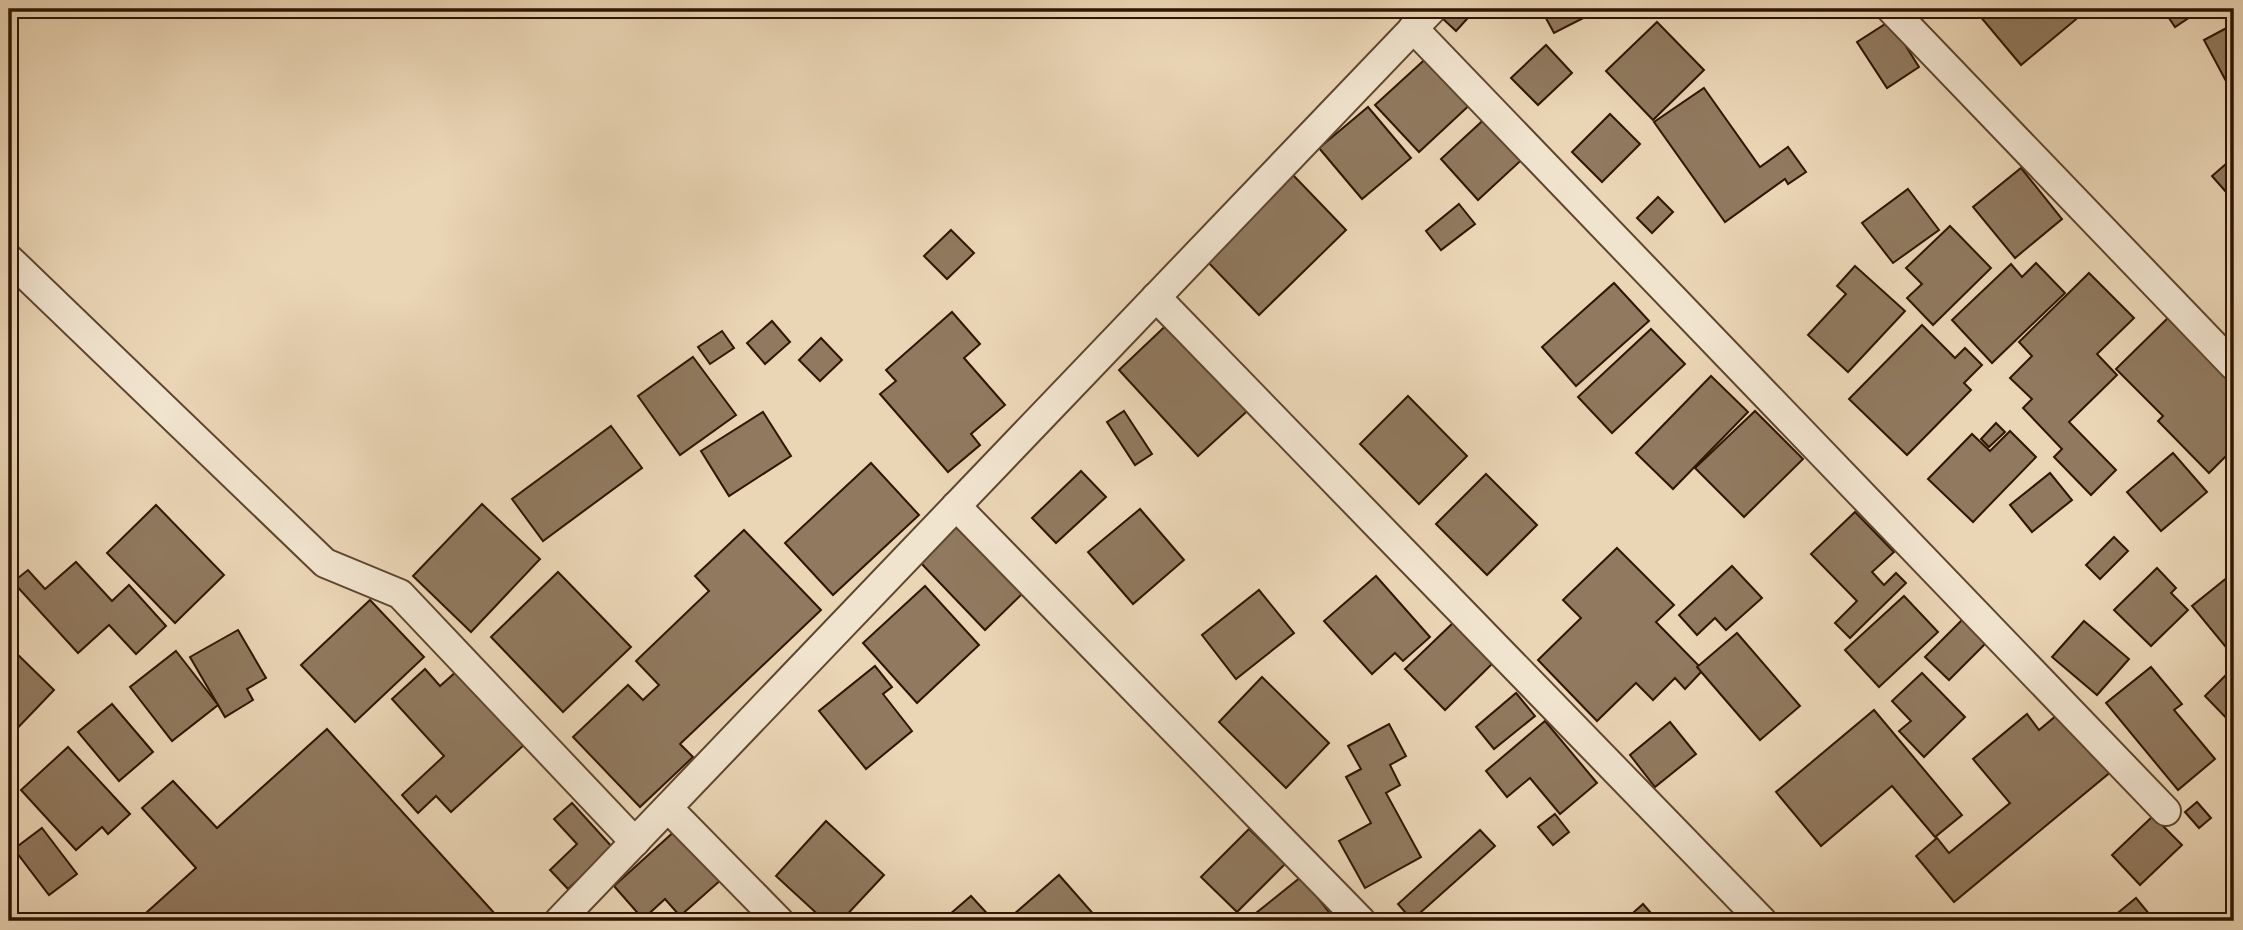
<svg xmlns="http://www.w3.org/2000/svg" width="2243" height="930" font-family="Alegreya,serif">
  <rect width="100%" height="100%" fill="#ead5b5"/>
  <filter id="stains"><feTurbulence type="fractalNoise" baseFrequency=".00286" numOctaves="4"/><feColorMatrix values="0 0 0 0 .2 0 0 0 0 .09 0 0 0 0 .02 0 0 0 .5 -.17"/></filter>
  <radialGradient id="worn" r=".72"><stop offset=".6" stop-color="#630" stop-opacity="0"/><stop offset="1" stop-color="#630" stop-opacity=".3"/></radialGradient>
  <g fill="#90795e" stroke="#2f1500" stroke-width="2">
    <polygon points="1449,9 1476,9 1456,31 1441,17"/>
    <polygon points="1541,9 1601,9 1554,33"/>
    <polygon points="1974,9 2074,9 2080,16 2021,65"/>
    <polygon points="2163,9 2202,9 2175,27"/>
    <polygon points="1890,21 1919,67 1887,88 1857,42"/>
    <polygon points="1657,22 1704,70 1653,120 1606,71"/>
    <polygon points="2234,24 2234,96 2204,40"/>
    <polygon points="1546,45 1572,73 1538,105 1511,78"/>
    <polygon points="1432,53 1475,100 1419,152 1375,105"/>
    <polygon points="1704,88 1760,167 1788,147 1806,172 1788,184 1785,179 1725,222 1654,122"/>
    <polygon points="1368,107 1411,158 1362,199 1319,148"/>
    <polygon points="1491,113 1529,153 1478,200 1441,159"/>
    <polygon points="1610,114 1640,144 1602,182 1572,152"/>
    <polygon points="2234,157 2234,201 2212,176"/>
    <polygon points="2021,168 2062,219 2015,258 1973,207"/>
    <polygon points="1293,175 1346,230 1259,315 1205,259"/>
    <polygon points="1908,189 1939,230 1893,263 1862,223"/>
    <polygon points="1658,197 1673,212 1652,233 1637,218"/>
    <polygon points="1459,204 1475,224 1441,250 1426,231"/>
    <polygon points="1950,226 1991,268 1933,325 1907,298 1922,284 1906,268"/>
    <polygon points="951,230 974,253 947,279 924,256"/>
    <polygon points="2036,263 2065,293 1992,363 1952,320 2011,264 2022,277"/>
    <polygon points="1855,266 1905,311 1848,372 1808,335 1846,294 1837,286"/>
    <polygon points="2089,273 2134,318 2097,354 2117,375 2069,422 2116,470 2091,495 2054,457 2062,449 2023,408 2032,399 2010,378 2032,356 2019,342"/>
    <polygon points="1614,283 1649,321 1576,386 1542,347"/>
    <polygon points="952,312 980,344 964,358 1005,405 971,434 980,445 948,472 880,394 896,381 886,370"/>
    <polygon points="2173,313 2234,376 2234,448 2209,473 2158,421 2163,416 2116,369"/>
    <polygon points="1175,317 1255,404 1198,456 1119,370"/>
    <polygon points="772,321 790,342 765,364 747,343"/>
    <polygon points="1922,325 1955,358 1965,348 1982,365 1964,383 1971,390 1907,455 1849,399"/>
    <polygon points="1651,329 1685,364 1612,433 1578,397"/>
    <polygon points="722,331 734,348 710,364 698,347"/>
    <polygon points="821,338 842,360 820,381 799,360"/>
    <polygon points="693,357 736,415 680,455 638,396"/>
    <polygon points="1711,376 1748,412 1673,489 1636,453"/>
    <polygon points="1408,396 1467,456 1419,504 1360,444"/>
    <polygon points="1124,411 1152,454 1135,465 1107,422"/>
    <polygon points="1755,411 1803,459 1744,517 1695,468"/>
    <polygon points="763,412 791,456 729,496 701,451"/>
    <polygon points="1996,423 2005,432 1989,447 1981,439"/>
    <polygon points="611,426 642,468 543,541 512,499"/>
    <polygon points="2010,431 2036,457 1973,522 1928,479 1972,434 1990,451"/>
    <polygon points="2173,453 2207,492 2161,531 2127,492"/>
    <polygon points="871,463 919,515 833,595 785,543"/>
    <polygon points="1081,471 1106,497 1056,543 1032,518"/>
    <polygon points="2050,473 2072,500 2032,532 2010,505"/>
    <polygon points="1486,474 1537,525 1487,575 1436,524"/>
    <polygon points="482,504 540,559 471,632 413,576"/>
    <polygon points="156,505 224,575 175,623 107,553"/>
    <polygon points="1140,509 1184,560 1133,604 1088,552"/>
    <polygon points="1855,512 1894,552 1872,572 1884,585 1896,573 1906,583 1850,638 1835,623 1857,601 1811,554"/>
    <polygon points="959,522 1025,591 985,630 918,560"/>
    <polygon points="744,530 821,610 680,744 693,757 640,807 573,737 628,685 643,700 659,685 636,661 709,591 695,576"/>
    <polygon points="2114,537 2128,551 2100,579 2086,565"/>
    <polygon points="1617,548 1674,605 1656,622 1703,670 1685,689 1675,678 1653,700 1636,683 1597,721 1538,660 1581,618 1563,600"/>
    <polygon points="76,562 112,601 129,585 166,626 136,654 109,625 78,653 13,582 28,570 45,589"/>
    <polygon points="1732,566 1762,598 1726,630 1715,618 1697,635 1679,615"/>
    <polygon points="2157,568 2176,588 2171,593 2188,610 2151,646 2114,610"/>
    <polygon points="558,572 631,647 563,712 491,637"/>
    <polygon points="2234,572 2234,657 2192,606"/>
    <polygon points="1376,576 1430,637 1403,661 1395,653 1372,674 1324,621"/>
    <polygon points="925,586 979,645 917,703 863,643"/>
    <polygon points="1259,590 1294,633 1236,679 1202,635"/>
    <polygon points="1904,596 1938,632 1879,687 1845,650"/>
    <polygon points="370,600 424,657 355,722 301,665"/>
    <polygon points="1967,615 1991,638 1949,680 1925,657"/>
    <polygon points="1455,621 1495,661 1445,710 1405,669"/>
    <polygon points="2084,621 2129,659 2097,695 2052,657"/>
    <polygon points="238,630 266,678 247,689 253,700 225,717 190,657"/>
    <polygon points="1737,633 1800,706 1760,740 1697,667"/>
    <polygon points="10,647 54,690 9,737 9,648"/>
    <polygon points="176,651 218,705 172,741 130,687"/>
    <polygon points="875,666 892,687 883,694 912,731 866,769 819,711"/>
    <polygon points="2151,667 2182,704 2174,710 2215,759 2178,790 2106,703"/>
    <polygon points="425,669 440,686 457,671 525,744 451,812 436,796 418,813 402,795 444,756 392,699"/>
    <polygon points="2232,669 2234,671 2234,726 2205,696"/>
    <polygon points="1922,673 1965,717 1924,757 1899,731 1911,721 1892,701"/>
    <polygon points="1262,677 1329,743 1286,788 1219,722"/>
    <polygon points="1516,693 1535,716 1494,749 1476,727"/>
    <polygon points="112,704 153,752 119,781 78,732"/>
    <polygon points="1874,710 1962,815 1935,837 1892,786 1821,846 1776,792"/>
    <polygon points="2063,710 2113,770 1954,902 1916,856 1937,838 1949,853 2010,803 1973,759 2027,714 2039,730"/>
    <polygon points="1545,721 1597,783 1560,814 1530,778 1507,797 1486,771"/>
    <polygon points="1670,722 1696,754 1655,787 1630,755"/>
    <polygon points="1389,724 1406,756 1390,765 1400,785 1386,793 1421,857 1365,888 1339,841 1371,823 1346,777 1361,769 1348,746"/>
    <polygon points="327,729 496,915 490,921 137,921 196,868 142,808 173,781 217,828"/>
    <polygon points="68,747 130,814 108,834 102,827 76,850 21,790"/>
    <polygon points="2197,802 2211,818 2199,828 2185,812"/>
    <polygon points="572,803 613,848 568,889 550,870 577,844 554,819"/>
    <polygon points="1555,814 1569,832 1553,845 1538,827"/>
    <polygon points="2153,816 2182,845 2140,885 2112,855"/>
    <polygon points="826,821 884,875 841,921 825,921 776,876"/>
    <polygon points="42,828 77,874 49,895 14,849"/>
    <polygon points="677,829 722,879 680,916 665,899 643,919 614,886"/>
    <polygon points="1249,829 1285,864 1237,912 1201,877"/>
    <polygon points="1480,830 1495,846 1412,920 1398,904"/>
    <polygon points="1059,875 1096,917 1092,921 1006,921"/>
    <polygon points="1301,877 1336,921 1262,921 1256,913"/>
    <polygon points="971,896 994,921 942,921"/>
    <polygon points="2136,898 2155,921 2108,921"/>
    <polygon points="1643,904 1658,921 1624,921"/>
  </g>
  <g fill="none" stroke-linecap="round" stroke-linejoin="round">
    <g stroke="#5e452d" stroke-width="32">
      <g id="street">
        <polyline points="1891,9 2234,366"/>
        <polyline points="1413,28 2166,811"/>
        <polyline points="9,259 325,563 400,594 635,842"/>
        <polyline points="1156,297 1762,921"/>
        <polyline points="956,506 1361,921"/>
        <polyline points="668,808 779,921"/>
        <polyline points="559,921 1432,9"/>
      </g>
    </g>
    <use href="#street" stroke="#f1e4cf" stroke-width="28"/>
  </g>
  <rect width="2243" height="930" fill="none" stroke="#ead5b5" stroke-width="35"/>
  <rect x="10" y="10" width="2222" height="909" fill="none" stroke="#2f1500" stroke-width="3.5"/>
  <rect x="18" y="18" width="2208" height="895" fill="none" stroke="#2f1500" stroke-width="2"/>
  <rect width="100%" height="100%" filter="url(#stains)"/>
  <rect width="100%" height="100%" fill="url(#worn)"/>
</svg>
